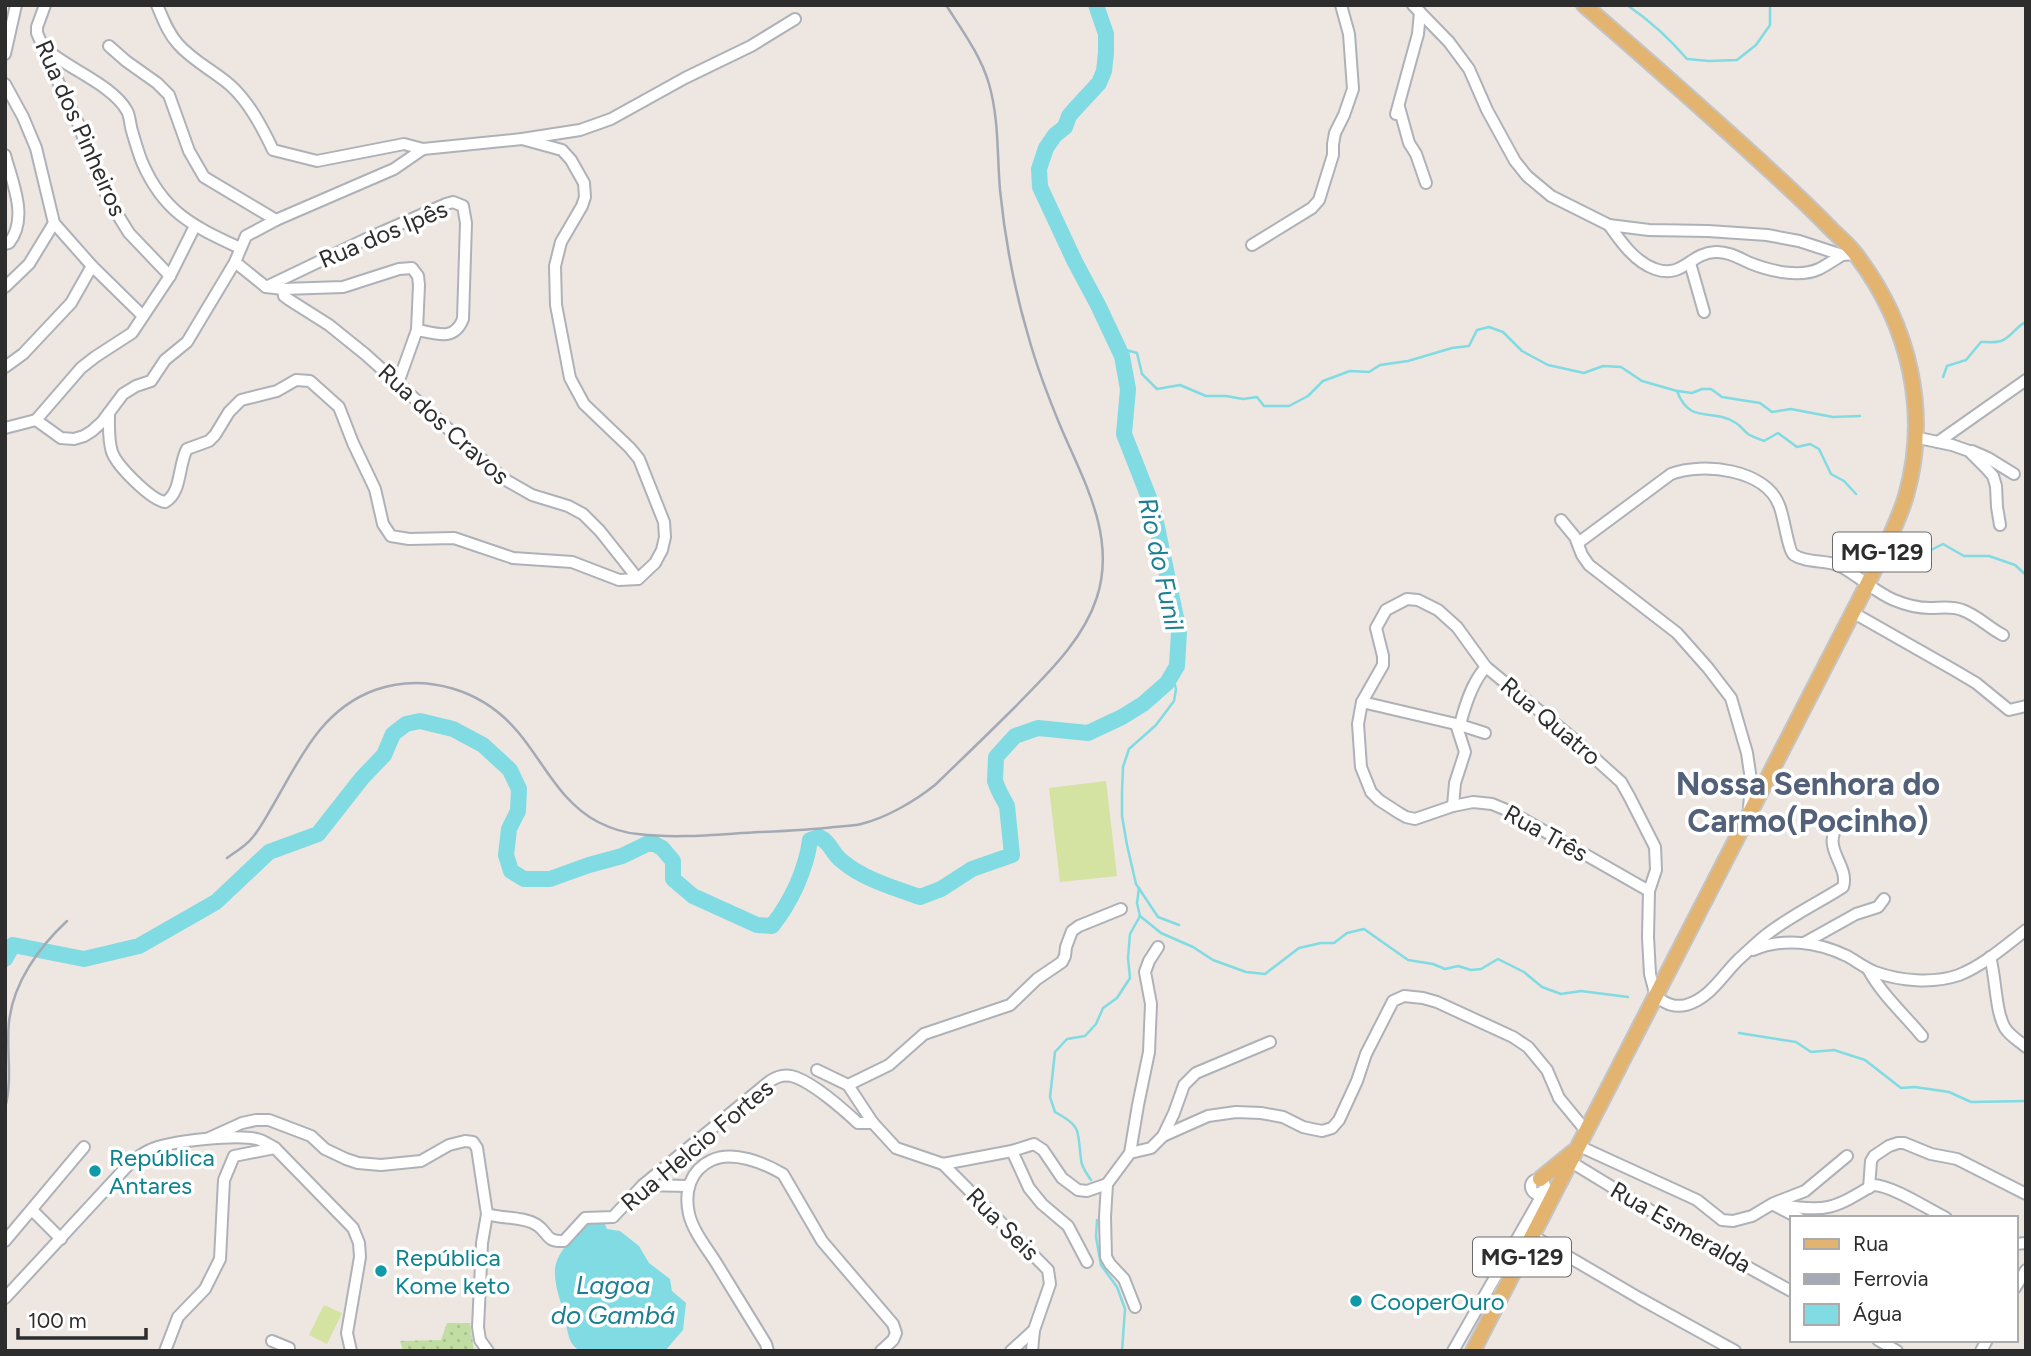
<svg xmlns="http://www.w3.org/2000/svg" width="2031" height="1356" font-family="Figtree,sans-serif">
  <defs>
    <pattern id="grass-dots" width="8" height="8" patternUnits="userSpaceOnUse" patternTransform="scale(1.75)"><rect width="8" height="8" fill="#c2dda4"/><path d="M2 2h.1M6 6h.1" fill="none" stroke="#a7be8e" stroke-width="1.8" stroke-linecap="round"/></pattern>
  </defs>
  <rect width="100%" height="100%" fill="#ede6e1"/>
  <polygon fill="url(#grass-dots)" points="447,1323 470,1323 474,1351 403,1351 400,1341 441,1340"/>
  <g fill="#d4e3a1">
    <polygon points="1106,781 1117,876 1060,882 1049,788"/>
    <polygon points="324,1305 342,1313 327,1344 309,1335"/>
  </g>
  <path fill="#80dbe3" d="M592,1222H604L607,1229L620,1231L639,1246L649,1263L670,1279L672,1291L686,1303L683,1330L665,1351H580C567,1343 568,1331 565,1317C561,1302 554,1285 555,1269C557,1250 578,1232 592,1222Z"/>
  <g fill="none" stroke-linecap="round" stroke-linejoin="round">
    <g stroke="#80dbe3" stroke-width="2.5">
      <path d="M1627,5C1649,20 1669,38 1687,59L1709,61L1737,60L1756,45L1770,25V5"/>
      <path d="M1119,348L1137,353L1142,374L1157,389L1180,385L1206,396H1226L1243,399L1257,397L1264,406H1289L1308,396L1323,381L1350,371L1369,372L1380,365L1408,361L1452,348L1469,346L1477,330L1489,327L1503,332L1522,351L1548,365L1584,373L1603,366L1621,367L1642,381L1677,391C1690,426 1712,407 1736,423C1741,426 1744,431 1748,434C1753,437 1759,439 1764,441L1778,433L1797,447L1810,444L1819,449L1831,474L1844,481L1856,494"/>
      <path d="M1943,377L1947,366L1966,360L1981,342C1987,342 1995,343 2001,341C2011,338 2016,326 2026,322"/>
      <polyline points="1678,391 1692,393 1702,389 1711,389 1722,397 1760,403 1772,412 1791,409 1833,417 1860,416"/>
      <polyline points="1925,553 1943,544 1964,556 1989,556 2015,565 2026,575"/>
      <polyline points="1172,675 1176,689 1174,701 1156,725 1129,749 1123,767 1122,792 1122,816 1127,845 1136,884 1158,917 1179,925"/>
      <polyline points="1140,916 1161,933 1193,947 1213,960 1246,972 1265,974 1299,948 1321,943 1334,943 1347,933 1364,929 1408,960 1433,964 1445,969 1458,966 1471,970 1481,969 1498,959 1524,972 1542,987 1561,994 1581,991 1628,997"/>
      <polyline points="1739,1033 1796,1042 1811,1052 1834,1050 1865,1060 1901,1088 1915,1087 1949,1092 1971,1102 2026,1101"/>
      <path d="M1091,1180C1087,1174 1081,1167 1081,1159C1077,1131 1083,1127 1055,1112L1050,1097L1055,1052L1067,1039L1085,1036L1096,1024L1103,1008L1117,998L1130,978L1128,958L1130,934L1140,916L1137,903L1139,888"/>
      <polyline points="1097,1220 1096,1237 1101,1265 1117,1287 1125,1309 1122,1351"/>
    </g>
    <path stroke="#80dbe3" stroke-width="16" d="M5,959L13,945L84,959L139,946L216,902L269,852L318,834L362,778L384,755L393,734L406,724L420,721L453,729L483,745L510,770L519,789L518,811L509,829L506,855L511,871L524,879H550L589,865L622,856L651,842L662,848L673,861V879L693,896L757,925L772,926C791,902 806,870 810,840L819,837C831,842 832,854 842,861C863,879 894,888 920,897L941,889L972,869L1012,855L1007,806L999,791L995,781L996,757L1015,736L1038,728L1088,733L1122,717L1143,704L1167,683L1177,666L1179,632L1153,508L1124,434L1128,389L1122,356L1098,305L1075,262L1040,187L1039,169L1046,148L1055,135L1065,127L1069,116L1075,109L1099,83L1104,71L1106,53V34L1096,5"/>
    <g stroke="#aeb2b8" stroke-width="14">
      <g id="minor">
        <polyline points="45,5 37,27 37,33 60,86 78,123 95,171 111,204 129,233 170,276"/>
        <path d="M157,5C163,19 168,33 178,44C193,61 214,71 230,85C249,102 262,127 273,150L317,161L404,144L423,149L522,139L580,130L611,119L685,78L751,46L795,19"/>
        <polyline points="1413,5 1449,42 1469,69 1487,110 1515,161 1527,176 1551,196 1609,225 1649,230 1708,231 1767,235 1799,241 1842,255 1856,254"/>
        <polyline points="109,46 126,61 157,83 169,95 189,151 204,177 276,220"/>
        <path d="M46,49C68,69 113,85 127,111C130,116 130,125 132,131C135,141 138,152 142,162C164,213 193,226 240,248"/>
        <polyline points="5,54 16,5"/>
        <polyline points="5,84 23,117 36,148 54,223 92,266 143,316"/>
        <polyline points="1399,107 1409,143 1416,154 1426,183"/>
        <polyline points="1396,114 1418,34 1420,12"/>
        <path d="M5,155C12,182 29,218 9,243L5,244"/>
        <path d="M1609,225C1621,242 1635,262 1655,269C1683,279 1690,253 1715,252C1727,251 1739,258 1750,263C1770,271 1799,278 1819,269C1827,265 1834,260 1842,255"/>
        <polyline points="1252,245 1312,208 1319,200 1333,155 1333,144 1335,133 1344,115 1353,89 1349,34 1341,5"/>
        <polyline points="235,262 266,287 283,289 343,287 399,269 412,268 418,276 419,285 417,330 398,383"/>
        <polyline points="1690,263 1704,312"/>
        <polyline points="5,287 29,264 54,223"/>
        <path d="M266,287L364,240L446,204L453,202L463,206L466,223L463,319C454,342 436,333 417,330"/>
        <polyline points="283,289 284,296 288,299 329,325 365,354 504,479 532,495 568,506 583,514 600,531 638,579"/>
        <polyline points="5,367 23,354 71,303 92,266"/>
        <path d="M109,413C109,425 108,440 112,452C117,466 151,500 165,502C182,493 178,465 187,449L209,441L215,435L229,412L241,400L277,391L296,380L310,381L339,407L353,443L375,489L383,524L391,536L409,539L454,538L513,558L572,562L619,580L638,579L655,563L662,550L665,537L664,522L639,459L630,448L584,404L570,378L556,305L555,266L561,242L582,206L585,197L584,183L571,160L562,150L522,139"/>
        <polyline points="36,420 81,368 95,357 132,333 170,276 195,226"/>
        <polyline points="5,428 36,420 61,438 74,439 84,436 92,431 102,422 123,394 136,386 151,381 165,360 187,342 235,262 246,236 276,220 394,169 423,149"/>
        <polyline points="1914,437 1952,445 1969,451 1986,468 1993,476 1996,486 1997,507 2000,525"/>
        <polyline points="1938,442 2026,380"/>
        <polyline points="1972,451 1988,458 2014,474"/>
        <polyline points="1561,520 1575,537 1582,555 1589,565 1677,633 1708,668 1731,698 1747,753 1751,780 1749,809"/>
        <path d="M1578,543L1671,474C1703,462 1765,469 1779,505C1784,516 1788,551 1794,555C1808,564 1826,559 1840,566C1859,576 1875,592 1894,600C1906,605 1918,608 1930,608C1941,608 1952,606 1962,610C1977,615 1989,628 2003,635"/>
        <polyline points="1852,612 1954,670 1976,683 2009,710 2026,706"/>
        <polyline points="1362,702 1460,725 1485,733"/>
        <path d="M1460,725C1465,705 1472,682 1486,667"/>
        <polyline points="1453,806 1455,783 1465,752 1456,724"/>
        <path d="M1649,891L1509,811L1492,804L1473,802L1453,806L1415,819L1406,817L1399,813L1379,800L1371,792L1361,767L1358,724L1362,702L1383,665V656L1376,628L1386,610L1407,599L1418,600L1438,610L1457,627L1486,667L1570,736L1621,782L1629,796L1655,847L1656,870L1649,891L1648,937L1650,974L1656,997C1666,1003 1673,1008 1686,1005C1710,998 1721,977 1738,960C1747,952 1756,943 1766,935C1790,916 1818,903 1843,887C1850,865 1820,848 1839,824L1863,818"/>
        <polyline points="1804,943 1856,914 1878,907 1884,899"/>
        <path d="M1753,950C1783,937 1818,942 1847,956C1856,961 1865,968 1875,972C1900,981 1933,984 1959,975C1984,965 2005,946 2026,930"/>
        <path d="M1990,957C1996,977 1995,1011 2005,1028C2010,1036 2019,1041 2026,1047"/>
        <path d="M1868,969C1882,995 1903,1013 1922,1036"/>
        <polyline points="817,1070 848,1085 873,1123"/>
        <polyline points="848,1085 889,1065 924,1034 1010,1005 1037,979 1062,962 1065,956 1066,947 1072,931 1079,926 1121,909"/>
        <polyline points="1163,1136 1208,1116 1236,1112 1261,1113 1283,1117 1303,1127 1312,1129 1322,1131 1332,1128 1339,1120 1357,1081 1366,1054 1393,1001 1404,996 1423,998 1437,1002 1513,1037 1528,1047 1547,1070 1559,1098 1587,1132"/>
        <path d="M209,1138L242,1123L256,1120H269L311,1136L325,1149L346,1159L358,1163L381,1165L421,1161L449,1145L465,1141L473,1142L477,1148L487,1214C502,1219 523,1216 537,1225C549,1233 545,1242 564,1241L585,1218L613,1217L643,1185L770,1081C776,1077 783,1074 791,1076C810,1080 844,1110 858,1123H873L896,1148L943,1164L1012,1151L1034,1144L1043,1150L1062,1178L1078,1190L1087,1191L1107,1184"/>
        <polyline points="1579,1146 1697,1200 1722,1220 1733,1221 1752,1216 1772,1204 1799,1218"/>
        <polyline points="1012,1151 1029,1188 1042,1204 1068,1226 1087,1262"/>
        <polyline points="1130,1153 1151,1148 1163,1136 1174,1113 1184,1085 1196,1073 1270,1042"/>
        <polyline points="1571,1162 1699,1240 1791,1291"/>
        <polyline points="943,1164 1048,1270 1050,1284 1034,1330 1032,1351"/>
        <polyline points="643,1185 688,1186"/>
        <polyline points="1869,1188 1871,1161 1874,1156 1889,1146 1898,1143 1904,1143 1931,1154 1957,1159 2026,1194"/>
        <polyline points="1774,1203 1805,1191 1847,1156"/>
        <path d="M1782,1205C1826,1213 1835,1208 1873,1185C1891,1185 1928,1209 1946,1218"/>
        <polyline points="32,1210 61,1239"/>
        <polyline points="487,1214 482,1243 478,1327 480,1340 488,1351"/>
        <polyline points="1533,1236 1639,1298 1735,1351"/>
        <polyline points="5,1241 84,1147"/>
        <polyline points="2015,1244 2026,1243"/>
        <polyline points="2015,1288 2026,1270"/>
        <path d="M5,1298L131,1162C137,1158 143,1153 150,1150C169,1141 241,1133 260,1140C265,1142 270,1145 275,1148L353,1228L359,1243L360,1257L347,1333L351,1351"/>
        <polyline points="1135,1307 1124,1279 1110,1264 1106,1257 1105,1217 1107,1184 1130,1153 1138,1105 1149,1052 1151,1004 1145,972 1149,961 1158,947"/>
        <polyline points="1878,1340 1897,1351"/>
        <polyline points="272,1341 289,1348 289,1351"/>
        <polyline points="165,1351 178,1317 205,1289 220,1259 224,1180 234,1156 275,1148"/>
        <path d="M768,1351L766,1344C749,1316 732,1289 715,1261C706,1247 693,1231 689,1214C684,1192 690,1170 712,1160C733,1150 764,1163 783,1174L822,1241L893,1324L896,1333L893,1340L881,1351"/>
        <polyline points="1011,1351 1034,1330"/>
        <path d="M1453,1351L1545,1190V1186L1543,1180C1532,1176 1526,1188 1536,1194L1542,1192"/>
        <polyline points="1981,1351 1987,1340"/>
      </g>
    </g>
    <g stroke="#c4c4c4" stroke-width="18">
      <g id="major">
        <polyline points="1540,1179 1573,1152"/>
        <path d="M1473,1351L1868,583C1881,555 1897,526 1906,496C1930,411 1909,325 1857,256C1850,246 1840,238 1831,229C1809,206 1786,185 1762,163C1704,110 1644,57 1584,5"/>
      </g>
    </g>
    <use href="#minor" stroke="#fff" stroke-width="10"/>
    <use href="#major" stroke="#e3b370" stroke-width="14"/>
    <g stroke="#a4aab5" stroke-width="2.5">
      <path d="M227,858C235,852 246,846 252,838C260,829 266,817 272,807C299,761 320,710 375,690C426,672 483,690 518,732C544,763 560,802 598,822C610,828 625,833 638,834C678,839 720,834 760,832C785,831 810,830 834,827C843,826 853,826 861,824C886,818 915,801 935,785C962,759 989,733 1015,707C1046,675 1083,641 1097,597C1116,538 1085,483 1062,430C1049,399 1037,368 1028,335C1014,288 1005,239 1000,190C997,154 999,119 989,84C981,56 962,30 946,5"/>
      <path d="M5,1108C13,1079 6,1051 9,1022C13,983 39,947 67,921"/>
    </g>
  </g>
  <g fill="#0f9aa8" stroke="#fff" stroke-width="2.5">
    <circle cx="95" cy="1171" r="7"/>
    <circle cx="381" cy="1271" r="7"/>
    <circle cx="1356" cy="1301" r="7"/>
  </g>
  <g text-anchor="middle" dominant-baseline="central" stroke-width="7" stroke-linejoin="round" paint-order="stroke">
    <g fill="#fff" stroke="#6c6c6c" stroke-width="2">
      <rect x="1833" y="532.5" width="98" height="39" rx="5"/>
      <rect x="1473" y="1237.5" width="98" height="39" rx="5"/>
    </g>
    <g font-size="23" font-weight="bold" fill="#2d2d2d">
      <text x="1882" y="552">MG-129</text>
      <text x="1522" y="1257">MG-129</text>
    </g>
    <g font-size="24" fill="#2d2d2d" stroke="#fff">
      <text transform="translate(81 128) rotate(66)">Rua dos Pinheiros</text>
      <text transform="translate(383 234) rotate(-23)">Rua dos Ipês</text>
      <text transform="translate(444 424) rotate(42)">Rua dos Cravos</text>
      <text transform="translate(1551 721) rotate(40)">Rua Quatro</text>
      <text transform="translate(1546 833) rotate(29)">Rua Três</text>
      <text transform="translate(697 1145) rotate(-40)">Rua Helcio Fortes</text>
      <text transform="translate(1003 1224) rotate(45)">Rua Seis</text>
      <text transform="translate(1681 1227) rotate(30)">Rua Esmeralda</text>
    </g>
    <g font-size="24" fill="#0d838f" stroke="#fff" text-anchor="start">
      <text x="109" y="1157">República<tspan x="109" dy="28">Antares</tspan></text>
      <text x="395" y="1257">República<tspan x="395" dy="28">Kome keto</tspan></text>
      <text x="1370" y="1301">CooperOuro</text>
    </g>
    <g font-size="26" font-style="italic" fill="#1c8092" stroke="#fff">
      <text transform="translate(1161 564) rotate(78)">Rio do Funil</text>
      <text x="613" y="1285">Lagoa<tspan x="613" dy="30">do Gambá</tspan></text>
    </g>
    <g font-size="32" font-weight="bold" fill="#52607a" stroke="#fff">
      <text x="1808" y="784">Nossa Senhora do<tspan x="1808" dy="37">Carmo(Pocinho)</tspan></text>
    </g>
  </g>
  <rect width="2031" height="1356" fill="none" stroke="#2d2d2d" stroke-width="14"/>
  <rect x="1790" y="1216" width="228" height="126" fill="#ffffff" stroke="#ababab" stroke-width="2"/>
  <rect x="1804" y="1239" width="35" height="10" fill="#e3b370" stroke="#ababab" stroke-width="2"/>
  <text x="1853" y="1251" font-size="21" fill="#2d2d2d">Rua</text>
  <rect x="1804" y="1274" width="35" height="10" fill="#a4aab5" stroke="#ababab" stroke-width="2"/>
  <text x="1853" y="1286" font-size="21" fill="#2d2d2d">Ferrovia</text>
  <rect x="1804" y="1304" width="35" height="21" fill="#80dbe3" stroke="#ababab" stroke-width="2"/>
  <text x="1853" y="1321" font-size="21" fill="#2d2d2d">Água</text>
  <path d="M18 1328v10h128v-10" fill="none" stroke="#2d2d2d" stroke-width="3.5"/>
  <text x="28" y="1328" font-size="21" fill="#2d2d2d" stroke="#ffffff" stroke-width="5" paint-order="stroke">100 m</text>
</svg>
